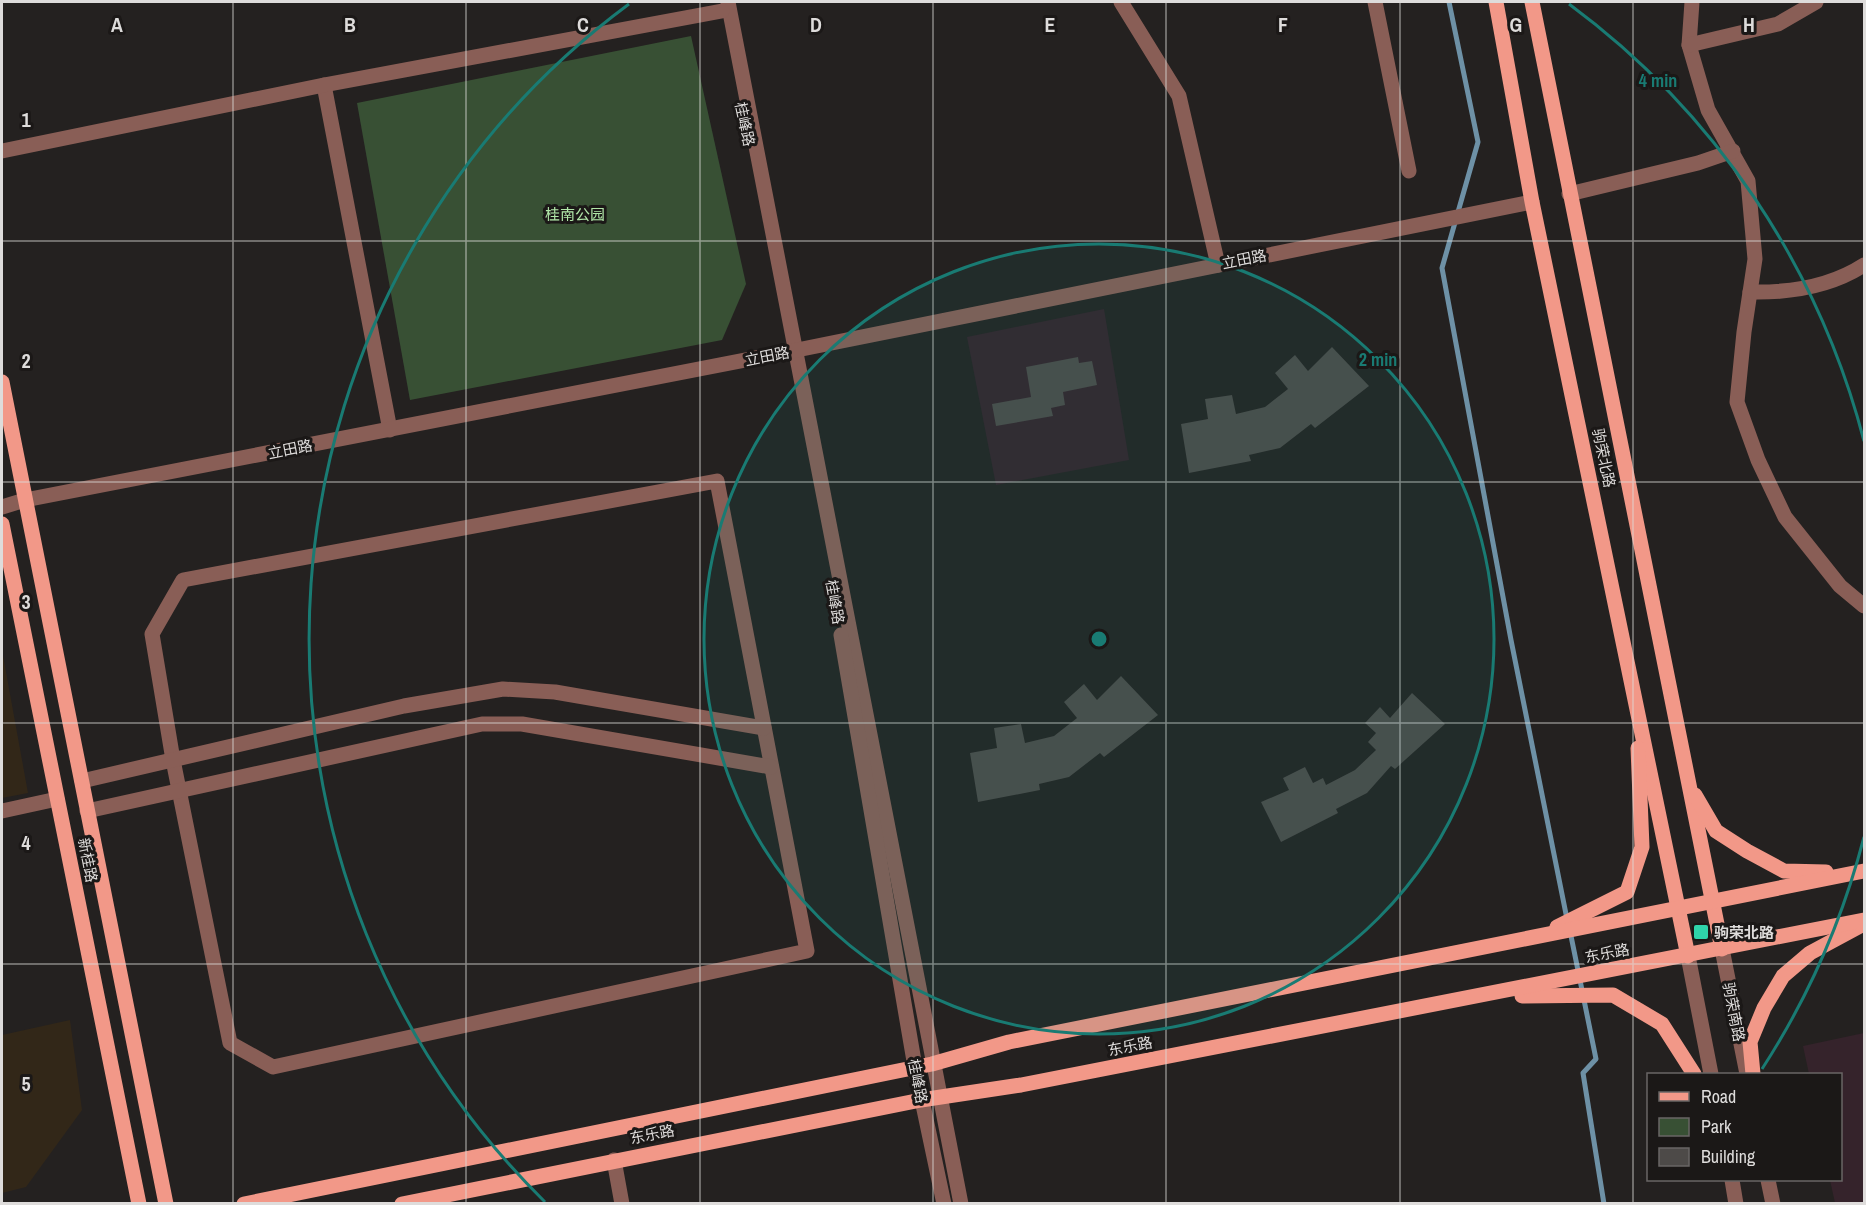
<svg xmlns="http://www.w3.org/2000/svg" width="1866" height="1205" font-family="'Archivo Narrow','Noto Sans SC',sans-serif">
  <rect width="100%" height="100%" fill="#242120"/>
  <g fill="#35232b">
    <polygon points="1104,309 1129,460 996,485 967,337"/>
    <polygon points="1864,1033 1864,1203 1835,1203 1830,1180 1840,1180 1840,1074 1809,1074 1803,1046"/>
  </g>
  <g fill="#322718">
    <polygon points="2,650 28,793 2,798"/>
    <polygon points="70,1020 82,1110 26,1187 2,1193 2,1035"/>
  </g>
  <polygon fill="#385034" points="691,36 746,284 722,340 410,400 357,103"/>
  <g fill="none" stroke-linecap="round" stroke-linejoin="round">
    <g stroke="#6e91a6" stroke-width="5">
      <polyline points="1449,2 1478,142 1442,268 1511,640 1567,919"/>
      <polyline points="1570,931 1596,1059 1583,1073 1604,1204"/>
    </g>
  </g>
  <g fill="#4d4a48">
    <polygon points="1332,347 1369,386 1315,428 1311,424 1280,448 1249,455 1251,461 1189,473 1181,424 1208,419 1205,399 1232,395 1236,414 1265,407 1288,389 1275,373 1295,355 1308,371"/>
    <polygon points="1078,357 1079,363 1092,361 1097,385 1063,392 1065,405 1051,408 1053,416 996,426 992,404 1031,397 1026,367"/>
    <polygon points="1121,676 1158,715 1104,757 1100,753 1069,777 1039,784 1040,790 978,802 970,753 997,748 994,728 1021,724 1025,743 1054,736 1077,718 1064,702 1084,684 1097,700"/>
    <polygon points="1412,693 1445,724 1395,769 1391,766 1367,793 1336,809 1338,813 1281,842 1261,802 1289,790 1283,778 1305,767 1313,783 1323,778 1326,785 1355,770 1376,750 1368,742 1376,733 1365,723 1380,707 1390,718"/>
  </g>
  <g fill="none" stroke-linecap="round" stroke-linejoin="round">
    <g stroke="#895e56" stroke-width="15">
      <polyline points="728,2 961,1204"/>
      <polyline points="1121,2 1179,96 1218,265"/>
      <polyline points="1375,2 1409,171"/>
      <polyline points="1692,2 1689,45 1708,110 1748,181 1755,259 1744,332 1737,402 1758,460 1785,517 1840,586 1864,606"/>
      <polyline points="1689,45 1778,24 1816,2"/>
      <polyline points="324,85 390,430"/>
      <polyline points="2,151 324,85 722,11"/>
      <polyline points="1569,194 1698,163 1733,151"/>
      <path d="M1750,292C1790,293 1830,287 1864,265"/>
      <polygon points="717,481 807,951 273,1067 230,1043 173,760 152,634 183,580"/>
      <polyline points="2,507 25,500 797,350 1532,202"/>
      <polyline points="841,635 915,1067 944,1204"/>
      <polyline points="82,781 404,706 503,689 555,692 764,728"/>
      <polyline points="2,811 57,799"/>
      <polyline points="87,811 482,724 522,724 771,767"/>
      <polyline points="1722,949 1747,1074"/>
      <polyline points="1688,956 1711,1074"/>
      <polyline points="614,1160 622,1204"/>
      <polyline points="1732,1180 1736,1204"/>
      <polyline points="1768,1180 1773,1204"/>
    </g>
    <g stroke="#f29888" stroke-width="15">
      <polyline points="1496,2 1532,202 1688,956"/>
      <polyline points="1532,2 1722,949"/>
      <polyline points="2,382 166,1204"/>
      <polyline points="2,524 139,1204"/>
      <polyline points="1695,795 1716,831 1747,851 1784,871 1826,872"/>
      <polyline points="1557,927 1627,892 1642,847 1638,748"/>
      <polyline points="1522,996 1613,995 1662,1024 1694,1074"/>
      <polyline points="1753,1074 1750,1042 1764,1008 1783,976 1810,953 1862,925"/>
      <polyline points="244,1204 932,1064 1009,1042 1864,871"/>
      <polyline points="402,1204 921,1100 1021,1085 1864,920"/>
    </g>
  </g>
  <path fill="none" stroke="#dedcdb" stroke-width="1.5" stroke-opacity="0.55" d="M233,2V1204M466,2V1204M700,2V1204M933,2V1204M1166,2V1204M1400,2V1204M1633,2V1204M2,241H1864M2,482H1864M2,723H1864M2,964H1864"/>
  <circle cx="1099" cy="639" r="395" fill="#197b73" fill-opacity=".12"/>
  <g fill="none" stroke="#197b73" stroke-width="3">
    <circle cx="1099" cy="639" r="395"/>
    <path d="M1864 837A790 790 0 0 1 1762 1069M545 1202A790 790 0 0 1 629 4M1569 4A790 790 0 0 1 1864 441"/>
  </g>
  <rect fill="#2fd4aa" stroke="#1b1817" stroke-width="2" x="1693" y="924" width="16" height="16" rx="3"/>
  <g text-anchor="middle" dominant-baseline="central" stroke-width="6" stroke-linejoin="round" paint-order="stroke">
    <g font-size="15" fill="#dedcdb" stroke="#1b1817">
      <text transform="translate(745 124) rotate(78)">桂峰路</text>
      <text transform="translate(1244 259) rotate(-11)">立田路</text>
      <text transform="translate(767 356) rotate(-11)">立田路</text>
      <text transform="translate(290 449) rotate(-11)">立田路</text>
      <text transform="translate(1604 458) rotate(78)">驹荣北路</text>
      <text transform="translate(835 602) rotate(80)">桂峰路</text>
      <text transform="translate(88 860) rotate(79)">新桂路</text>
      <text transform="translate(1607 953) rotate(-11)">东乐路</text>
      <text transform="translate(1734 1012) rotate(79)">驹荣南路</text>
      <text transform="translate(1130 1046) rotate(-11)">东乐路</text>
      <text transform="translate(918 1081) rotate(79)">桂峰路</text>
      <text transform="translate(652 1134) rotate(-11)">东乐路</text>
    </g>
    <g font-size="15" fill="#b1e7a8" stroke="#1b1817">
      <text x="575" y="214">桂南公园</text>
    </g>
    <g font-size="15" font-weight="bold" fill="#dedcdb" stroke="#1b1817" text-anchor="start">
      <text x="1714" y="932">驹荣北路</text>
    </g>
  </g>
  <g font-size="20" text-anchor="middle" font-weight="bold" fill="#dedcdb" stroke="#1b1817" stroke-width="6" stroke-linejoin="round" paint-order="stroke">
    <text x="117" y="32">A</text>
    <text x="350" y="32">B</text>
    <text x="583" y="32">C</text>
    <text x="816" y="32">D</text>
    <text x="1050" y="32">E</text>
    <text x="1283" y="32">F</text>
    <text x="1516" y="32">G</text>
    <text x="1749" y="32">H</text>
    <text x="26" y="127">1</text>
    <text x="26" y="368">2</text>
    <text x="26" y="609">3</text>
    <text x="26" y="850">4</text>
    <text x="26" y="1091">5</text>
  </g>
  <circle cx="1099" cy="639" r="9" fill="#197b73" stroke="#1b1817" stroke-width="3"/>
  <g font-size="18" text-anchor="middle" font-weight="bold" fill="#197b73" stroke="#1b1817" stroke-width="6" stroke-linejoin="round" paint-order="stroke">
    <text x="1658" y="87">4 min</text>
    <text x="1378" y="366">2 min</text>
  </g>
  <rect width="1866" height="1205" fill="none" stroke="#dedcdb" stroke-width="6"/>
  <rect x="1647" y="1073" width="195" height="108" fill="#1b1817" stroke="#696665" stroke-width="1.5"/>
  <rect x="1659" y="1092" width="30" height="9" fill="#f29888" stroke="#696665" stroke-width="1.5"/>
  <text x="1701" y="1103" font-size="18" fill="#dedcdb">Road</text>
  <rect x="1659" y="1118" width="30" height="18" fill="#385034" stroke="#696665" stroke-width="1.5"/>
  <text x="1701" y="1133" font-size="18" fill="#dedcdb">Park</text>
  <rect x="1659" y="1148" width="30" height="18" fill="#4d4a48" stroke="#696665" stroke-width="1.5"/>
  <text x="1701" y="1163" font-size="18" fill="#dedcdb">Building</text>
</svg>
